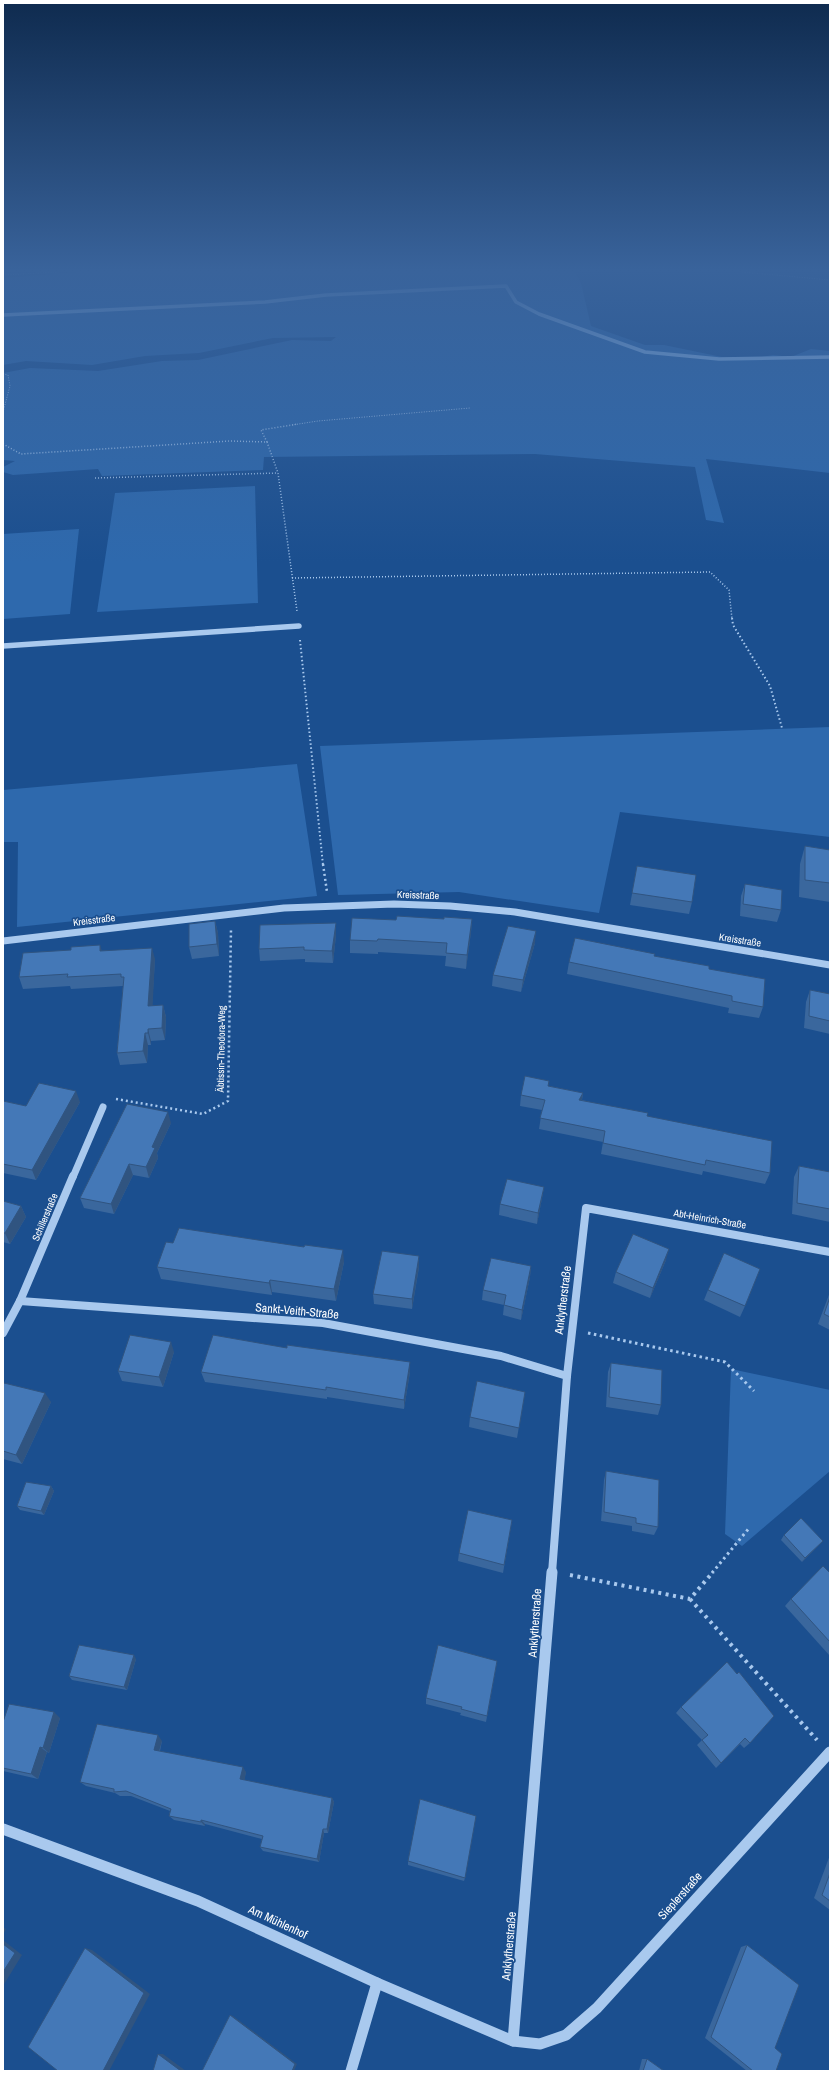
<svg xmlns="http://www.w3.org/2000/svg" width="833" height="2074" font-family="'Archivo Narrow',sans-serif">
  <rect width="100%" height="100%" fill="#1b4f8f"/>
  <g fill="#2e69ad">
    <polygon points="79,272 575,272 581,283 591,326 645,345 664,345 722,357 756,358 773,355 791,357 811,349 830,351 830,473 706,459 724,523 706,520 695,467 535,454 264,457 263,470 102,476 98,469 13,475 3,472 3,467 15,461 3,460 3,373 30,368 98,371 162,361 198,360 292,340 331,341 336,337 273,338 199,353 145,356 92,365 26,361 3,365 3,278"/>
    <polygon points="255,486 258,603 97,612 115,493"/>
    <polygon points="79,529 70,614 3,619 3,534"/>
    <polygon points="830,727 830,837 620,812 599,913 459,892 338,895 320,746"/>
    <polygon points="297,764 317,896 17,927 18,842 3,842 3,790"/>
    <polygon points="731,1369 830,1390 830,1471 742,1546 725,1534"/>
  </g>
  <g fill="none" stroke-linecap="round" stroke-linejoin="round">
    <polyline stroke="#9cc4f0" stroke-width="3.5" points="3,315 265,302 326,295 506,286 516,302 539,314 645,352 719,359 830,357"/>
    <g stroke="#a9c9ee" stroke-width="1" stroke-dasharray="1 1.5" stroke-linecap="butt">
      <polyline points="742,272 830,280"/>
      <polyline points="3,275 59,272"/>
      <polyline points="3,374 8,375 10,386 3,412"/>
      <polyline points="292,425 318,421 470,408"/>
    </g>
    <g stroke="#a9c9ee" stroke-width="1.5" stroke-dasharray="1 2" stroke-linecap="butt">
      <polyline points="267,442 261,430 298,424"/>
      <polyline points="3,444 21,454 230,441 267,442 278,473 297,611"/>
      <polyline points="95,478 278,473"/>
      <polyline points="292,578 710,572 729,590 732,619"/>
    </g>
    <g stroke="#a9c9ee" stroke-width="2" stroke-dasharray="1.5 2.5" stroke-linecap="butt">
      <polyline points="732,618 733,625 770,686 782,728"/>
      <polyline points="300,640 323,865"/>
    </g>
    <g stroke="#a9c9ee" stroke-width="2.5" stroke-dasharray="2 3" stroke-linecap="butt">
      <polyline points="323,864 327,892"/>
      <polyline points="116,1099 203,1114 228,1101 231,930"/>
    </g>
    <g stroke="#a9c9ee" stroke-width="3" stroke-dasharray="2.5 3.5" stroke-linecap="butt">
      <polyline points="588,1333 725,1362 754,1391"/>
      <polyline points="712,1573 750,1527"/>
    </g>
    <g stroke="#a9c9ee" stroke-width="4" stroke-dasharray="3 4.5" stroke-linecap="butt">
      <polyline points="570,1575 690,1599 713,1572"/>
      <polyline points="690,1599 817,1740"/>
    </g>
    <polyline stroke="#a9c9ee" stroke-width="5.5" points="3,646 299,626"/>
    <g stroke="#a9c9ee" stroke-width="7">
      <polyline points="3,941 284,908 394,904 450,906 515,912 830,965"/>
      <polyline points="73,1177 103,1107"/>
    </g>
    <g stroke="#a9c9ee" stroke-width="8">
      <polyline points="20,1301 323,1323 501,1356 567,1376"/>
      <polyline points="3,1333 20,1301 73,1176"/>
      <polyline points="552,1573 567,1376 586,1208 830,1252"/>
    </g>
    <g stroke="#a9c9ee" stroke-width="11">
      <polyline points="3,1829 198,1901 377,1983 513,2041 540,2044 566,2035 597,2008 830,1752"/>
      <polyline points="513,2041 552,1572"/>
      <polyline points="351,2071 377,1983"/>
    </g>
  </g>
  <g fill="#3a679d">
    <polygon points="805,846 830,850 830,902 799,897 800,864"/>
    <polygon points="637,866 692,902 689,914 630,905"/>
    <polygon points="745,884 781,910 777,922 740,916 741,896"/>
    <polygon points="472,919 471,932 466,969 445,966 446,956 378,952 378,954 350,953 350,940 396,920"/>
    <polygon points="215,921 218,933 219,956 192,959 189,947"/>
    <polygon points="336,923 336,935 333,963 305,962 305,959 260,961 259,949"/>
    <polygon points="535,943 521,992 492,986 493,975"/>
    <polygon points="102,951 155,959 152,1006 163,1005 166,1017 165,1040 151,1041 151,1045 148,1045 147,1063 120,1065 117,1053 123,986 71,989 70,986 23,989 19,977"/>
    <polygon points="654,956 709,969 763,1007 759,1018 728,1013 729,1008 567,974 569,962"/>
    <polygon points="810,990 830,994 830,1034 804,1028 806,1002"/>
    <polygon points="549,1086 583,1093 582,1100 647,1116 770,1173 765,1184 703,1171 702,1175 601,1154 603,1142 539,1129 542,1110 520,1106 521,1095"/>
    <polygon points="3,1101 26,1106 80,1102 36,1180 3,1173"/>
    <polygon points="171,1123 157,1153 158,1158 149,1178 133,1175 114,1214 84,1208 80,1198"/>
    <polygon points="799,1166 830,1172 830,1222 792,1214 794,1177"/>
    <polygon points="544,1187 542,1198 537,1224 499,1215 500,1204"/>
    <polygon points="3,1201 21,1206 26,1217 10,1244 3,1242"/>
    <polygon points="419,1256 419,1267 412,1309 374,1304 373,1294"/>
    <polygon points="666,1260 650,1298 613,1283 616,1272"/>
    <polygon points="344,1262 336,1301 272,1292 272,1295 161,1279 157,1267"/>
    <polygon points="531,1266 530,1277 521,1320 503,1315 504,1305 482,1300 483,1290"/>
    <polygon points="708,1290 745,1306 740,1317 704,1300"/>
    <polygon points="830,1292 830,1330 818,1324"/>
    <polygon points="174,1352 163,1387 122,1381 118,1371"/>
    <polygon points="611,1363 661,1405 658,1415 606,1407 608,1372"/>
    <polygon points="201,1372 410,1372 404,1409 327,1397 327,1399 205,1382"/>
    <polygon points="3,1385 51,1402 22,1464 3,1459"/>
    <polygon points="525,1392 517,1438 469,1427 470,1417"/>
    <polygon points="606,1471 658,1527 654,1535 632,1531 632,1526 601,1521 604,1480"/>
    <polygon points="51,1486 54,1491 44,1515 20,1510 17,1506"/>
    <polygon points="512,1520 503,1573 458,1561 459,1553"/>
    <polygon points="784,1535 823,1541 802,1562 781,1540"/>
    <polygon points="830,1573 830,1656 785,1606 791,1599"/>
    <polygon points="136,1659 127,1690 72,1680 69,1676"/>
    <polygon points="497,1661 486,1722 460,1715 461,1713 426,1704 426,1698"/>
    <polygon points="681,1707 774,1716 750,1743 744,1748 740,1744 716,1768 697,1745 702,1740 676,1713"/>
    <polygon points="60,1718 49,1753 47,1752 38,1779 3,1771 3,1722"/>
    <polygon points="162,1741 160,1751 246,1772 244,1780 332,1798 334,1802 328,1833 324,1833 319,1862 263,1851 260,1847 262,1839 205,1824 205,1826 174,1820 169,1816 170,1811 131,1796 120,1796 115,1793 86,1786 80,1782"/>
    <polygon points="830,1855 830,1910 814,1898"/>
    <polygon points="408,1861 465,1878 464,1881 408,1865"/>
    <polygon points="747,1945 775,2048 776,2071 747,2071 705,2038 741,1947"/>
    <polygon points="642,2059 647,2059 664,2071 639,2071"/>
  </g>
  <g fill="#305480">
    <polygon points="472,919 471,932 466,969 467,955"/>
    <polygon points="215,921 218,933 219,956 217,944"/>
    <polygon points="336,923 336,935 333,963 332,951"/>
    <polygon points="536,931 535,943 521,992 523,980"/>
    <polygon points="100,945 104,957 100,951"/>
    <polygon points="152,948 155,959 152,1018 148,1006"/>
    <polygon points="163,1005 166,1017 165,1040 162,1028"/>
    <polygon points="148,1029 151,1041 151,1045 148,1033"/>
    <polygon points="145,1033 148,1045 147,1063 143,1051"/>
    <polygon points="76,1091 80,1102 36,1180 32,1170"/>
    <polygon points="583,1093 581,1104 579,1100"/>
    <polygon points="168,1112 171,1123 157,1153 158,1158 149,1178 146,1167 152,1147"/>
    <polygon points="129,1164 133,1175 114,1214 111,1204"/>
    <polygon points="544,1187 542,1198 537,1224 538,1213"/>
    <polygon points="21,1206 26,1217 10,1244 5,1233"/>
    <polygon points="669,1249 666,1260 650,1298 653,1288"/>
    <polygon points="343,1250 344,1262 336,1301 334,1289"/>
    <polygon points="419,1256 419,1267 412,1309 412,1299"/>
    <polygon points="531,1266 530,1277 521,1320 522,1310"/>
    <polygon points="270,1280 272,1292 272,1295 269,1283"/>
    <polygon points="171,1342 174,1352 163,1387 159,1377"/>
    <polygon points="410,1362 410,1372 404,1409 404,1400"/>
    <polygon points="45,1393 51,1402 22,1464 16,1455"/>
    <polygon points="51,1486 54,1491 44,1515 41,1511"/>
    <polygon points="823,1541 802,1562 805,1558"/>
    <polygon points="134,1655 136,1659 127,1690 124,1687"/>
    <polygon points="54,1712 60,1718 49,1753 43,1748"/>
    <polygon points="158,1735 162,1741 158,1755 154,1750"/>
    <polygon points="40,1747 47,1752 38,1779 31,1774"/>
    <polygon points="243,1767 246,1772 244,1784 240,1779"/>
    <polygon points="332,1798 334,1802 328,1833 327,1829"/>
    <polygon points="201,1820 205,1824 205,1826 201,1822"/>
    <polygon points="323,1829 324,1833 319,1862 317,1859"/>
    <polygon points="3,1927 6,1929 3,1935"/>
    <polygon points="3,1940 22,1955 3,1986"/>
    <polygon points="85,1948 92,1950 150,1994 109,2071 103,2071"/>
    <polygon points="230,2015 233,2016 297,2064 294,2071 292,2071"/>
    <polygon points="158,2054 163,2054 186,2071 181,2071"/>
  </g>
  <g fill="#4478b7" stroke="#305480">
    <polygon points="805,846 830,850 830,883 805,880"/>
    <polygon points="637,866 696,875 692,902 632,893"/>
    <polygon points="745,884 782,890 781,910 743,904"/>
    <polygon points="397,916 444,919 444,917 472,919 467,955 446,953 447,943 378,939 377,941 350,940 352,918 396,920"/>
    <polygon points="215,921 217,944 189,947 189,924"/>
    <polygon points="336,923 332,951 304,950 304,947 259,949 260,925"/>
    <polygon points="508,926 536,931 523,980 493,975"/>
    <polygon points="575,938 655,954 654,956 709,966 709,969 765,979 763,1007 732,1001 732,996 569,962"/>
    <polygon points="100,945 100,951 152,948 148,1006 163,1005 162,1028 148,1029 148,1033 145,1033 143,1051 117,1053 124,977 121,977 121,974 67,977 68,974 19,977 23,953 71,950 71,947"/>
    <polygon points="810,990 830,994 830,1021 809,1016"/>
    <polygon points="525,1076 549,1081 548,1086 583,1093 579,1100 648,1113 647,1116 772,1141 770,1173 706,1160 705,1165 603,1143 605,1131 540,1118 545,1100 521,1095"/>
    <polygon points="39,1083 76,1091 32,1170 3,1164 3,1101 26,1106"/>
    <polygon points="127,1104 168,1112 152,1147 155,1148 146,1167 129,1164 111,1204 80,1198"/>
    <polygon points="799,1166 830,1172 830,1209 797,1203"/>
    <polygon points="507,1179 544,1187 538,1213 500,1204"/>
    <polygon points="3,1201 21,1206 5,1233 3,1233"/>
    <polygon points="179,1228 304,1247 305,1245 343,1250 334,1289 270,1280 269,1283 157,1267 166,1242 173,1243"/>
    <polygon points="633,1234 669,1249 653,1288 616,1272"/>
    <polygon points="382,1251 419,1256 412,1299 373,1294"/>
    <polygon points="724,1253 760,1269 745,1306 708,1290"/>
    <polygon points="491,1258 531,1266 522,1310 504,1305 506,1295 483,1290"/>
    <polygon points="830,1297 830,1317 824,1314"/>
    <polygon points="130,1335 171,1342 159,1377 118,1371"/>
    <polygon points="213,1335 287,1348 287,1345 410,1362 404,1400 326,1387 326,1390 201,1372"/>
    <polygon points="611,1363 662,1370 661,1405 609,1397"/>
    <polygon points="477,1381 525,1392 519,1428 470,1417"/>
    <polygon points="4,1383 45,1393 16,1455 3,1451 3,1385"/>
    <polygon points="606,1471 659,1480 658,1527 636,1523 636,1518 604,1512"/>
    <polygon points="26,1482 51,1486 41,1511 17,1506"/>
    <polygon points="468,1510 512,1520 504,1565 459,1553"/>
    <polygon points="801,1518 823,1541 805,1558 784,1535"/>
    <polygon points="823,1566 830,1573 830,1642 791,1599"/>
    <polygon points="79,1645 134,1655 124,1687 69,1676"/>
    <polygon points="438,1645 497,1661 487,1716 461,1709 462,1707 426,1698"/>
    <polygon points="727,1662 737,1674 739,1672 774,1716 750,1743 745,1738 721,1763 702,1740 708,1735 681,1707"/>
    <polygon points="9,1704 54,1712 43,1748 40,1747 31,1774 3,1768 3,1722"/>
    <polygon points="97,1724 158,1735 154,1750 243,1767 240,1779 332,1798 327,1829 323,1829 317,1859 260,1847 263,1836 201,1820 201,1822 169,1816 171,1809 126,1791 114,1792 114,1789 80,1782"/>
    <polygon points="420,1799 476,1816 465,1878 408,1861"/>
    <polygon points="830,1873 830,1901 822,1895"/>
    <polygon points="3,1944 15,1953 3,1972"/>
    <polygon points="747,1945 799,1985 775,2048 782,2054 776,2071 753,2071 711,2037"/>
    <polygon points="85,1948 144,1993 103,2071 58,2071 28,2047"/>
    <polygon points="230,2015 295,2064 292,2071 202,2071"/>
    <polygon points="158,2054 181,2071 153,2071"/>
    <polygon points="647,2059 664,2071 643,2071"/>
  </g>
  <linearGradient id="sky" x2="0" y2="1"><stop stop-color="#0f2b4f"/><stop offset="0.48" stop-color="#39639b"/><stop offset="1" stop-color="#39639b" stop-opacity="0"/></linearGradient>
  <rect width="833" height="562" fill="url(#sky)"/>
  <g text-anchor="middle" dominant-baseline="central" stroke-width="3.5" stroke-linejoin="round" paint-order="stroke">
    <g font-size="10" fill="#fff" stroke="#1b4f8f">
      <text transform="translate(418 895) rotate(2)">Kreisstraße</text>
      <text transform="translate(94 920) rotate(-7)">Kreisstraße</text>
      <text transform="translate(740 940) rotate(9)">Kreisstraße</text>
      <text transform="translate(221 1049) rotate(-89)">Äbtissin-Theodora-Weg</text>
      <text transform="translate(45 1217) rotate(-67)">Schillerstraße</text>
      <text transform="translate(710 1219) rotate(10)">Abt-Heinrich-Straße</text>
    </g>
    <g font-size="12" fill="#fff" stroke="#1b4f8f">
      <text transform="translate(563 1300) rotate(-83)">Anklytherstraße</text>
      <text transform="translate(297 1311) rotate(5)">Sankt-Veith-Straße</text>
      <text transform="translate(535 1623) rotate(-86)">Anklytherstraße</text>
      <text transform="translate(680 1896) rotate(-48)">Sieplerstraße</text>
      <text transform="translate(278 1922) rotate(25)">Am Mühlenhof</text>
      <text transform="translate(509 1946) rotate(-85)">Anklytherstraße</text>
    </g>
  </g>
  <rect width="833" height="2074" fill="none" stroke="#ffffff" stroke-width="8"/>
</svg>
